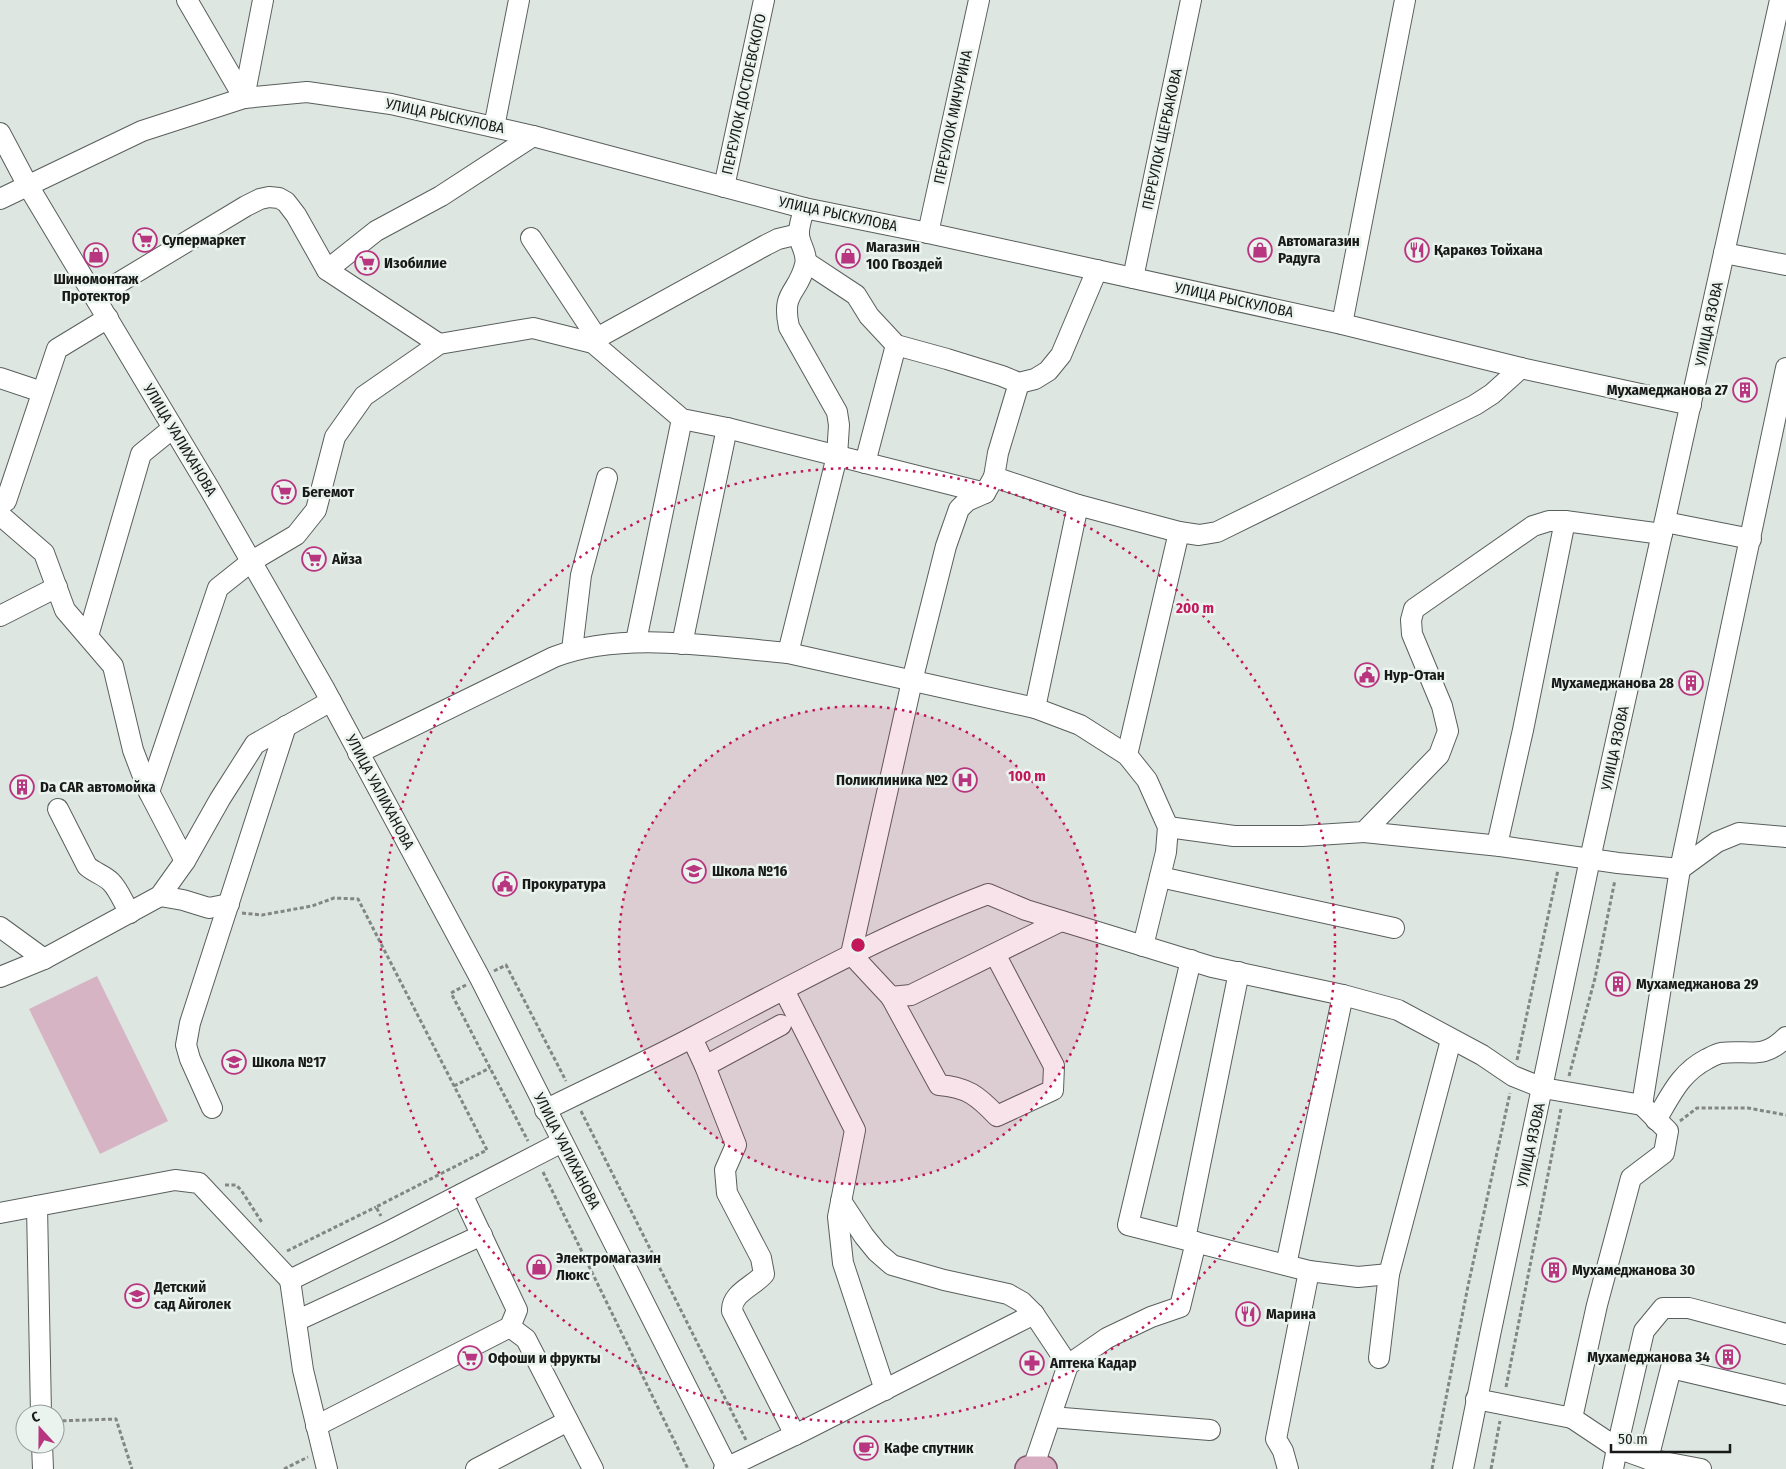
<svg xmlns="http://www.w3.org/2000/svg" width="1786" height="1469" font-family="'Fira Sans Condensed',sans-serif">
  <rect width="100%" height="100%" fill="#dee6e2"/>
  <polygon fill="#d7b4c3" points="97,976 168,1121 100,1154 29,1009"/>
  <g fill="none" stroke-linecap="round" stroke-linejoin="round">
    <g stroke="#595f5c" stroke-width="22">
      <g id="minor">
        <polyline points="187,0 244,98"/>
        <polyline points="244,98 263,0"/>
        <polyline points="494,127 519,0"/>
        <polyline points="0,133 27,184 209,488 324,688 480,978 728,1469"/>
        <polyline points="724,187 764,0"/>
        <polyline points="0,199 142,131 244,98 307,92 391,104 533,136 804,208 928,233 1342,324 1521,368 1691,405"/>
        <path d="M804,208C803,215 798,227 799,235C800,246 808,253 805,265C798,294 781,291 789,327L837,412L839,425L837,456L788,653L1035,708L1080,725L1127,755L1147,780L1168,827L1166,852L1143,946"/>
        <polyline points="928,233 979,0"/>
        <polyline points="531,238 597,338"/>
        <polyline points="1724,253 1786,265"/>
        <polyline points="806,262 856,295 869,316 896,345 947,359 1002,376 1019,383 1035,379 1048,371 1061,355 1097,270"/>
        <polyline points="327,270 376,231 441,196 533,136"/>
        <polyline points="1133,278 1191,0"/>
        <polyline points="95,297 246,206 260,199 269,197 279,198 286,202 296,215 327,270 439,344"/>
        <polyline points="1342,324 1405,0"/>
        <polyline points="593,343 597,338 766,245 778,239 799,234"/>
        <polyline points="0,378 42,392"/>
        <polyline points="1019,383 998,453 994,477 1078,505 1179,532 1199,535 1217,532 1475,405 1492,394 1521,368"/>
        <polyline points="865,463 896,345"/>
        <polyline points="994,477 985,493 967,501 959,509 946,546 912,681 851,954 891,997 911,995 1061,921"/>
        <polyline points="0,504 6,501 57,349 108,318"/>
        <polyline points="0,515 44,553 65,610 113,666 133,750 149,792 185,861"/>
        <polyline points="1665,522 1751,539"/>
        <polyline points="0,616 57,587"/>
        <polyline points="88,636 141,454 173,428"/>
        <polyline points="636,641 682,419"/>
        <polyline points="682,644 727,428"/>
        <polyline points="572,650 581,575 607,478"/>
        <polyline points="1035,708 1078,505"/>
        <path d="M358,753L554,657C623,630 715,647 788,653"/>
        <polyline points="1127,755 1179,532"/>
        <polyline points="149,792 218,588 252,561 296,535 316,510 335,437 364,396 439,344 533,328 593,343 682,419 727,428 985,493"/>
        <path d="M58,809L87,866C95,873 104,875 111,882C119,890 124,904 130,913"/>
        <polyline points="1168,827 1234,836 1302,836 1364,832 1439,755 1448,731 1442,706 1412,634 1411,620 1414,609 1533,526 1549,521 1565,521 1662,534"/>
        <polyline points="1364,832 1500,846 1618,863 1680,869 1717,842 1739,833 1786,837"/>
        <polyline points="1500,846 1499,836 1523,730 1565,521"/>
        <polyline points="1160,877 1394,928"/>
        <polyline points="160,896 183,900 209,908 229,904"/>
        <polyline points="0,927 44,959"/>
        <polyline points="1191,960 1128,1225 1309,1271 1358,1277 1389,1274 1451,1040"/>
        <polyline points="0,977 44,959 160,896 185,861 220,799 255,744 331,701"/>
        <polyline points="784,990 855,1130 838,1217 843,1263 885,1390"/>
        <path d="M891,997L939,1085C967,1087 978,1096 997,1116L1053,1090L1054,1066L995,954"/>
        <path d="M692,1038L705,1066L736,1145L725,1170L727,1193L761,1258L764,1274C754,1286 731,1293 732,1311L795,1435"/>
        <polyline points="705,1066 781,1025"/>
        <polyline points="212,1108 190,1059 186,1045 190,1023 286,726"/>
        <path d="M545,1110C595,1085 646,1062 695,1036C791,986 886,933 988,894L1026,910L1212,967L1343,995L1398,1010L1482,1055L1513,1076L1543,1088L1642,1105L1680,869L1786,368"/>
        <path d="M1656,1120C1671,1095 1680,1073 1707,1059C1711,1057 1716,1054 1721,1053C1749,1049 1762,1061 1786,1037"/>
        <polyline points="841,1201 864,1236 877,1252 892,1265 944,1280 1008,1294 1022,1302 1034,1314 1068,1365 1033,1468"/>
        <polyline points="37,1206 41,1414"/>
        <polyline points="0,1213 175,1180 199,1183 290,1280 390,1231 562,1142"/>
        <polyline points="1185,1239 1239,972"/>
        <polyline points="1286,1265 1343,995"/>
        <polyline points="290,1280 303,1370 327,1469"/>
        <polyline points="296,1321 482,1235"/>
        <polyline points="510,1327 526,1339 593,1469"/>
        <polyline points="1379,1358 1389,1274"/>
        <polyline points="1068,1365 1107,1338 1151,1317 1180,1307 1196,1242"/>
        <polyline points="1476,1399 1572,1418 1597,1305 1631,1178 1664,1153 1668,1131 1642,1105"/>
        <polyline points="1051,1417 1210,1430"/>
        <polyline points="1572,1418 1617,1448 1644,1331 1663,1308 1689,1308 1786,1334"/>
        <polyline points="316,1426 510,1327 517,1310 462,1194"/>
        <polyline points="42,1444 43,1469"/>
        <polyline points="476,1469 568,1421"/>
        <polyline points="724,1469 803,1431 1034,1314"/>
        <polyline points="1288,1469 1283,1451 1276,1439 1309,1271"/>
        <polyline points="1463,1469 1490,1335 1590,859 1780,0"/>
        <polyline points="1613,1469 1617,1448 1648,1459"/>
        <polyline points="1701,1469 1648,1459 1671,1368 1786,1395"/>
      </g>
    </g>
    <g stroke="#83566c" stroke-width="28">
      <polyline id="major" points="1028,1469 1044,1469"/>
    </g>
    <g stroke="#828785" stroke-width="3" stroke-dasharray="4 2.5" stroke-linecap="butt">
      <polyline points="242,913 262,915 312,906 334,898 358,899 487,1150 376,1207 381,1216"/>
      <polyline points="494,971 506,965 566,1081"/>
      <polyline points="466,985 451,993 528,1141"/>
      <polyline points="1517,1060 1558,870"/>
      <polyline points="1569,1076 1595,978 1615,880"/>
      <polyline points="454,1086 490,1068"/>
      <polyline points="581,1111 746,1440"/>
      <polyline points="1680,1121 1697,1108 1748,1108 1786,1115"/>
      <polyline points="543,1172 688,1469"/>
      <polyline points="225,1185 236,1185 241,1190 263,1224"/>
      <polyline points="287,1251 376,1207"/>
      <polyline points="1506,1387 1561,1109"/>
      <polyline points="56,1421 116,1419 132,1469"/>
      <polyline points="284,1469 308,1457"/>
      <polyline points="1432,1469 1468,1286 1510,1093"/>
      <polyline points="1491,1469 1500,1421"/>
    </g>
    <use href="#minor" stroke="#fff" stroke-width="20"/>
    <use href="#major" stroke="#d7adc2" stroke-width="25"/>
  </g>
  <circle cx="858" cy="945" r="239" fill="#c2185b" fill-opacity=".12"/>
  <g fill="none" stroke="#c2185b" stroke-width="2.5" stroke-dasharray="2.5 5">
    <circle cx="858" cy="945" r="239"/>
    <circle cx="858" cy="945" r="477"/>
  </g>
  <defs>
    <g id="supermarket-ring" transform="scale(1.25)"><circle r="9.5" fill="#ebf3ef" stroke="#b83680" stroke-width="1.5"/><path d="M-6-5.5h2.5l.6 2H6L4.5 2H-2.5L-4.4-4H-6ZM-1.5 3.2a1.3 1.3 0 1 0 .1 0ZM3 3.2a1.3 1.3 0 1 0 .1 0Z" fill="#b83680"/></g>
    <g id="shop-ring" transform="scale(1.25)"><circle r="9.5" fill="#ebf3ef" stroke="#b83680" stroke-width="1.5"/><path d="M-5-2.5h2.3a2.7 3.5 0 0 1 5.4 0H5L5.5 6h-11ZM-1.5-2.5h3a1.5 2.3 0 0 0-3 0Z" fill="#b83680"/></g>
    <g id="restaurant-ring" transform="scale(1.25)"><circle r="9.5" fill="#ebf3ef" stroke="#b83680" stroke-width="1.5"/><path d="M-5-6h1v4h1v-4h1v4h1v-4h1v5L-1.5 .5V6h-2V.5L-5-1ZM5-6V6H3V1.5H1.5Q1.5-4 5-6Z" fill="#b83680"/></g>
    <g id="building-ring" transform="scale(1.25)"><circle r="9.5" fill="#ebf3ef" stroke="#b83680" stroke-width="1.5"/><path d="M-4-6H4V6H1V3H-1V6H-4ZM-2.5-4.3h1.7v1.8h-1.7ZM.8-4.3h1.7v1.8H.8ZM-2.5-1h1.7V.8h-1.7ZM.8-1h1.7V.8H.8Z" fill="#b83680"/></g>
    <g id="civic-ring" transform="scale(1.25)"><circle r="9.5" fill="#ebf3ef" stroke="#b83680" stroke-width="1.5"/><path d="M-.6-6.5H3V-4.5H.6V-3L4-1V1h2V6H-6V1h2V-1L-.6-3ZM-1.2 2.5V6h2.4V2.5Z" fill="#b83680"/></g>
    <g id="hospital-ring" transform="scale(1.25)"><circle r="9.5" fill="#ebf3ef" stroke="#b83680" stroke-width="1.5"/><path d="M-5-5h3v3.5h4V-5h3V5h-3V1.5h-4V5h-3Z" fill="#b83680"/></g>
    <g id="school-ring" transform="scale(1.25)"><circle r="9.5" fill="#ebf3ef" stroke="#b83680" stroke-width="1.5"/><path d="M0-5L7-2L0 1L-7-2ZM-4 1L0 2.5L4 1V4Q0 6-4 4Z" fill="#b83680"/></g>
    <g id="pharmacy-ring" transform="scale(1.25)"><circle r="9.5" fill="#ebf3ef" stroke="#b83680" stroke-width="1.5"/><path d="M-2-6h4v4h4v4h-4v4h-4v-4h-4v-4h4Z" fill="#b83680"/></g>
    <g id="cafe-ring" transform="scale(1.25)"><circle r="9.5" fill="#ebf3ef" stroke="#b83680" stroke-width="1.5"/><path d="M-5.5-4.5H6V0H3Q3 3.5 0 3.5H-2.5Q-5.5 3.5-5.5 0ZM3-3.2v2h1.7v-2ZM-6 4.5H4V6H-6Z" fill="#b83680"/></g>
  </defs>
  <g fill-rule="evenodd">
    <use href="#supermarket-ring" x="145" y="240"/>
    <use href="#shop-ring" x="1260" y="250"/>
    <use href="#restaurant-ring" x="1417" y="250"/>
    <use href="#shop-ring" x="96" y="255"/>
    <use href="#shop-ring" x="848" y="256"/>
    <use href="#supermarket-ring" x="367" y="263"/>
    <use href="#building-ring" x="1745" y="390"/>
    <use href="#supermarket-ring" x="284" y="492"/>
    <use href="#supermarket-ring" x="314" y="559"/>
    <use href="#civic-ring" x="1367" y="675"/>
    <use href="#building-ring" x="1691" y="683"/>
    <use href="#hospital-ring" x="965" y="780"/>
    <use href="#building-ring" x="22" y="787"/>
    <use href="#school-ring" x="694" y="871"/>
    <use href="#civic-ring" x="505" y="884"/>
    <use href="#building-ring" x="1618" y="984"/>
    <use href="#school-ring" x="234" y="1062"/>
    <use href="#shop-ring" x="539" y="1267"/>
    <use href="#building-ring" x="1554" y="1270"/>
    <use href="#school-ring" x="137" y="1296"/>
    <use href="#restaurant-ring" x="1248" y="1314"/>
    <use href="#building-ring" x="1728" y="1357"/>
    <use href="#supermarket-ring" x="470" y="1358"/>
    <use href="#pharmacy-ring" x="1032" y="1363"/>
    <use href="#cafe-ring" x="866" y="1448"/>
  </g>
  <g text-anchor="middle" dominant-baseline="central" stroke-width="5" stroke-linejoin="round" paint-order="stroke">
    <g font-size="15" fill="#181a19" stroke="#ebf3ef">
      <text transform="translate(744 94) rotate(-78)">ПЕРЕУЛОК ДОСТОЕВСКОГО</text>
      <text transform="translate(445 116) rotate(12)">УЛИЦА РЫСКУЛОВА</text>
      <text transform="translate(953 117) rotate(-78)">ПЕРЕУЛОК МИЧУРИНА</text>
      <text transform="translate(1162 139) rotate(-78)">ПЕРЕУЛОК ЩЕРБАКОВА</text>
      <text transform="translate(838 214) rotate(12)">УЛИЦА РЫСКУЛОВА</text>
      <text transform="translate(1234 300) rotate(12)">УЛИЦА РЫСКУЛОВА</text>
      <text transform="translate(1709 324) rotate(-78)">УЛИЦА ЯЗОВА</text>
      <text transform="translate(180 440) rotate(59)">УЛИЦА УАЛИХАНОВА</text>
      <text transform="translate(1615 748) rotate(-78)">УЛИЦА ЯЗОВА</text>
      <text transform="translate(380 792) rotate(62)">УЛИЦА УАЛИХАНОВА</text>
      <text transform="translate(1531 1145) rotate(-78)">УЛИЦА ЯЗОВА</text>
      <text transform="translate(567 1151) rotate(63)">УЛИЦА УАЛИХАНОВА</text>
    </g>
    <g font-size="15" font-weight="bold" fill="#181a19" stroke="#ebf3ef" text-anchor="start">
      <text x="162" y="240">Супермаркет</text>
      <text x="1278" y="241">Автомагазин<tspan x="1278" dy="17">Радуга</tspan></text>
      <text x="866" y="247">Магазин<tspan x="866" dy="17">100 Гвоздей</tspan></text>
      <text x="1434" y="250">Қаракөз Тойхана</text>
      <text x="384" y="263">Изобилие</text>
      <text x="96" y="279" text-anchor="middle">Шиномонтаж<tspan x="96" dy="17">Протектор</tspan></text>
      <text x="1728" y="390" text-anchor="end">Мухамеджанова 27</text>
      <text x="302" y="492">Бегемот</text>
      <text x="332" y="559">Айза</text>
      <text x="1384" y="675">Нур-Отан</text>
      <text x="1674" y="683" text-anchor="end">Мухамеджанова 28</text>
      <text x="948" y="780" text-anchor="end">Поликлиника №2</text>
      <text x="40" y="787">Da CAR автомойка</text>
      <text x="712" y="871">Школа №16</text>
      <text x="522" y="884">Прокуратура</text>
      <text x="1636" y="984">Мухамеджанова 29</text>
      <text x="252" y="1062">Школа №17</text>
      <text x="556" y="1258">Электромагазин<tspan x="556" dy="17">Люкс</tspan></text>
      <text x="1572" y="1270">Мухамеджанова 30</text>
      <text x="154" y="1287">Детский<tspan x="154" dy="17">сад Айголек</tspan></text>
      <text x="1266" y="1314">Марина</text>
      <text x="1710" y="1357" text-anchor="end">Мухамеджанова 34</text>
      <text x="488" y="1358">Офоши и фрукты</text>
      <text x="1050" y="1363">Аптека Кадар</text>
      <text x="884" y="1448">Кафе спутник</text>
    </g>
  </g>
  <circle cx="858" cy="945" r="8" fill="#c2185b" stroke="#ebf3ef" stroke-width="2.5"/>
  <g font-size="15" text-anchor="middle" font-weight="bold" fill="#c2185b" stroke="#ebf3ef" stroke-width="5" stroke-linejoin="round" paint-order="stroke">
    <text x="1195" y="613">200 m</text>
    <text x="1027" y="781">100 m</text>
  </g>
  <g transform="translate(40 1429) rotate(339)"><circle r="24" fill="#ebf3ef" stroke="#979c99"/>
  <path d="M0-4L9 19L0 12L-9 19Z" fill="#b83680"/>
  <text y="-8" font-size="14" font-weight="bold" text-anchor="middle" fill="#181a19">С</text>
  </g>
  <path d="M1611 1444v8h119v-8" fill="none" stroke="#181a19" stroke-width="2.5"/>
  <text x="1618" y="1444" font-size="15" fill="#181a19" stroke="#ebf3ef" stroke-width="4" paint-order="stroke">50 m</text>
</svg>
